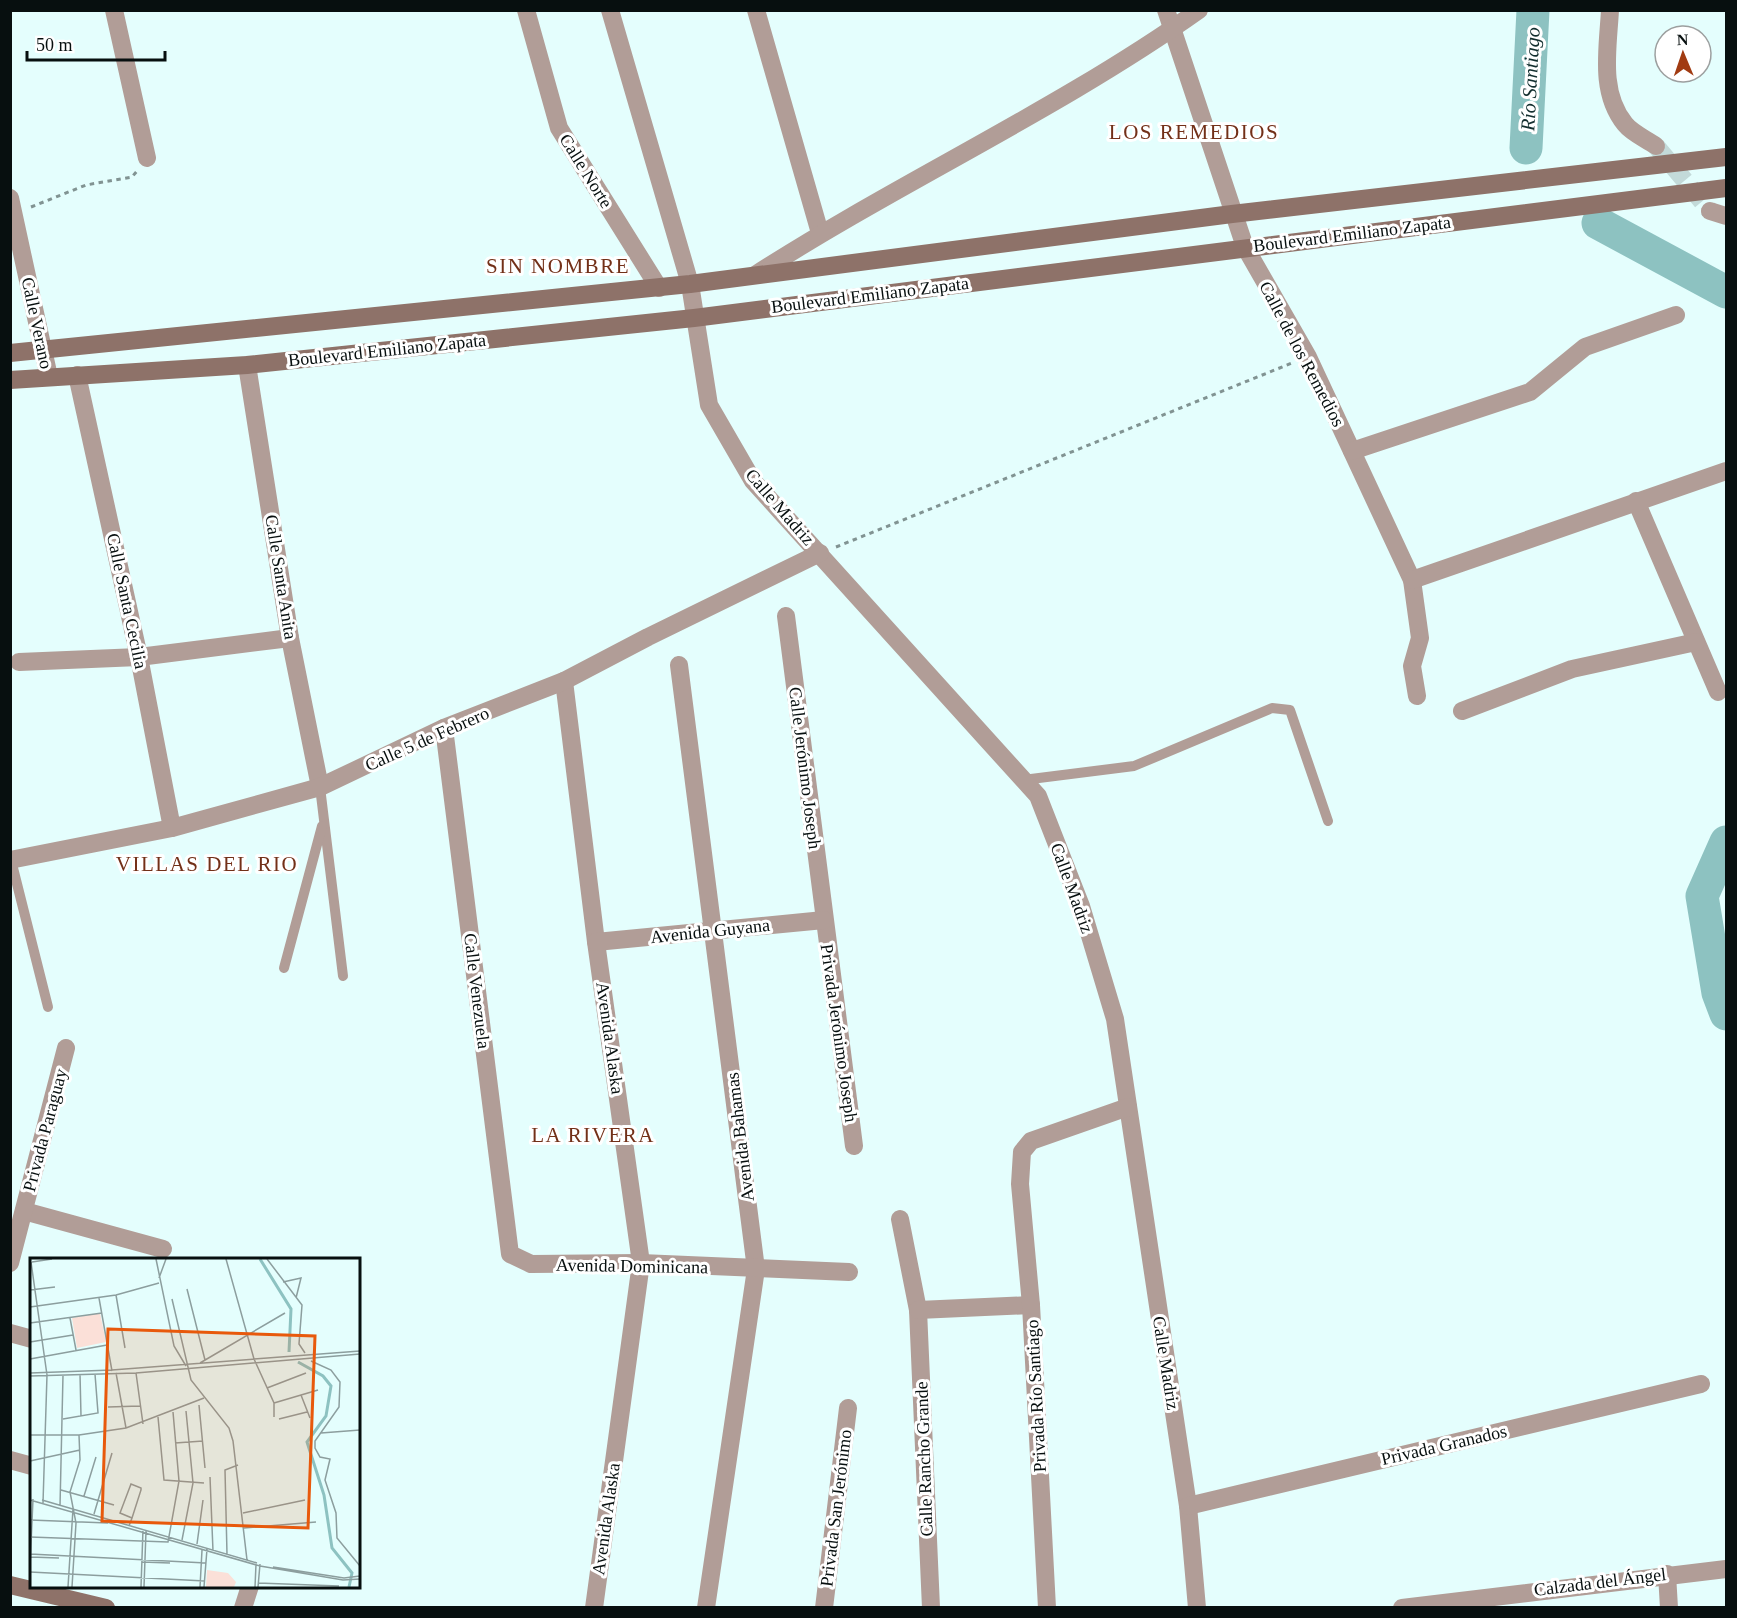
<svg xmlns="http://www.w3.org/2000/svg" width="1737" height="1618" font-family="Georgia,serif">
  <rect width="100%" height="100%" fill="#e4fefd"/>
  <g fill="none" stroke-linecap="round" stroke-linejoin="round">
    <g stroke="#8dc2c1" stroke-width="33">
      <polyline points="1526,148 1533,10"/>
      <polyline points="1598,223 1726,292"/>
      <polyline points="1726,842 1702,896 1718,993 1726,1014"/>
    </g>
    <polyline stroke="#c3dad9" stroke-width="18" stroke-dasharray="18 9" stroke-linecap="butt" points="1656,146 1710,211"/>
    <g stroke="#819392" stroke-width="3" stroke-dasharray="4.5 4.5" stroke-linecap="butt">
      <polyline points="31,207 86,185 132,177 137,171"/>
      <polyline points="836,547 1292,363"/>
    </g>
    <g stroke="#b19d97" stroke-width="10">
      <polyline points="1023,780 1134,766 1272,708 1290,710 1328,821"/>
      <polyline points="320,787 343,976"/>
      <polyline points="11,860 48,1007"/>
      <polyline points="284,968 322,826"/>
    </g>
    <g stroke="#b19d97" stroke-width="18">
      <polyline points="114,10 147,158"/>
      <polyline points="526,10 559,128 659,288"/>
      <polyline points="610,10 690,284 709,405 753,481 1038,796 1081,906 1115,1019 1188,1506 1197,1608"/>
      <polyline points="756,10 820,233"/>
      <polyline points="1166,10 1245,247 1308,357 1412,580 1420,638 1412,666 1417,696"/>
      <path d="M1610,10C1608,48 1599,92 1625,124C1632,133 1646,139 1656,146"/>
      <polyline points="10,198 49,377"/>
      <polyline points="1710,211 1726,216"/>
      <path d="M755,275C899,182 1058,110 1199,10"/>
      <polyline points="247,365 290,638 320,787"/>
      <polyline points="77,375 139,657 172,828"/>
      <polyline points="1352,451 1530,392 1585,347 1676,315"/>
      <polyline points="1636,501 1718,692"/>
      <polyline points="1412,580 1726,471"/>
      <polyline points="786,616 854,1146"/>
      <polyline points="19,662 139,657 290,638"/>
      <polyline points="679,665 756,1269 706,1608"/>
      <polyline points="564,681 596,942 641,1263 594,1608"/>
      <polyline points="1462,711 1572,669 1696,642"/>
      <polyline points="444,728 510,1254 531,1264 641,1263 849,1272"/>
      <polyline points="10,860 172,828 320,787 444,728 564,681 648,637 820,553"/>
      <polyline points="596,942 824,920"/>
      <polyline points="24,1211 163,1249"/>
      <polyline points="900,1219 918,1310 931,1608"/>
      <polyline points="10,1263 66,1048"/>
      <polyline points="918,1310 1031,1305"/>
      <polyline points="10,1333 32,1339"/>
      <polyline points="10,1460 32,1466"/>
      <polyline points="1188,1506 1701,1384"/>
      <polyline points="1667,1574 1669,1608"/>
      <polyline points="243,1608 250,1586"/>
      <polyline points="824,1608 848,1408"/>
      <polyline points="1047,1608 1031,1305 1020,1184 1022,1152 1031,1141 1128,1107"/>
      <polyline points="1402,1608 1726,1569"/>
    </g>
    <g stroke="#8e7269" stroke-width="18">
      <polyline points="10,353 690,284 1232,214 1726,157"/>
      <polyline points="10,380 247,365 694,318 1726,188"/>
      <polyline points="10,1585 106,1608"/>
    </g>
  </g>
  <g text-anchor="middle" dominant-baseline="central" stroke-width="6" stroke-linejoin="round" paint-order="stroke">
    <g font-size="18" fill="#070f0f" stroke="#fff">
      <text transform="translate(586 171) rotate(58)">Calle Norte</text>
      <text transform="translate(1352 234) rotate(-7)">Boulevard Emiliano Zapata</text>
      <text transform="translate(870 295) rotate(-7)">Boulevard Emiliano Zapata</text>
      <text transform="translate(37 323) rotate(78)">Calle Verano</text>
      <text transform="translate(387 350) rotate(-6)">Boulevard Emiliano Zapata</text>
      <text transform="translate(1302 354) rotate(62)">Calle de los Remedios</text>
      <text transform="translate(780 507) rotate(49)">Calle Madriz</text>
      <text transform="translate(281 577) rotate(81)">Calle Santa Anita</text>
      <text transform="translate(127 601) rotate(78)">Calle Santa Cecilia</text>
      <text transform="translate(427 739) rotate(-24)">Calle 5 de Febrero</text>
      <text transform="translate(805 768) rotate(83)">Calle Jerónimo Joseph</text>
      <text transform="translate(1072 888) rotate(70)">Calle Madriz</text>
      <text transform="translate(710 931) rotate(-6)">Avenida Guyana</text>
      <text transform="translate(477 991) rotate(83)">Calle Venezuela</text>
      <text transform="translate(839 1033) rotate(82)">Privada Jerónimo Joseph</text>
      <text transform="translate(610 1038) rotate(82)">Avenida Alaska</text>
      <text transform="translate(45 1130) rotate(-75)">Privada Paraguay</text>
      <text transform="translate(740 1137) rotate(-97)">Avenida Bahamas</text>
      <text transform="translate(632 1266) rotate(1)">Avenida Dominicana</text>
      <text transform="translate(1166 1363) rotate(81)">Calle Madriz</text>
      <text transform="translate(1036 1396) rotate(-93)">Privada Río Santiago</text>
      <text transform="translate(1444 1445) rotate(-13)">Privada Granados</text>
      <text transform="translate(924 1459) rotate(-92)">Calle Rancho Grande</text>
      <text transform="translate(836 1508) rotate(-83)">Privada San Jerónimo</text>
      <text transform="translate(606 1519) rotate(-82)">Avenida Alaska</text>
      <text transform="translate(1600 1582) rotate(-7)">Calzada del Ángel</text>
    </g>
    <g font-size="20" font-style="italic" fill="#132f2f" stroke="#fff">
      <text transform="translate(1530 79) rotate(-87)">Río Santiago</text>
    </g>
    <g font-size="21" letter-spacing="1.5" fill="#723018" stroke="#fff">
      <text x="1194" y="132">LOS REMEDIOS</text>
      <text x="558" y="266">SIN NOMBRE</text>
      <text x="207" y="864">VILLAS DEL RIO</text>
      <text x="593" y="1135">LA RIVERA</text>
    </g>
  </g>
  <g transform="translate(30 1258)">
    <rect width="330" height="330" fill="#e4fefd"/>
    <path d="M70,55L76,84L47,90L42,60ZM177,312L198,315L206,324L204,329H176Z" fill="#fbe0d8"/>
    <path fill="none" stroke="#8dc2c1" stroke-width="3" d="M230,1L261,51L259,94M268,104L293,118L301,128L296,158L277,184L294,237L302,290L322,315L319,329"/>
    <path fill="none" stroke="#8c9e9e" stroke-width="1.5" d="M126,1L144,88L156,108M196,1L224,101L244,145V159M237,1L272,47L269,86L275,95M1,4L17,117L13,245M2,4L22,1M129,20L136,1M253,24L271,20L266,40M157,31L175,102M0,32L25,29M86,37L95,90M69,40L82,113M142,41L161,122L199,170L203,183L217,302M0,49L86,37L129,25M40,60L46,92M0,65L72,55M0,84L43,77M0,101L77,87M281,103L301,112L310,124L309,149L285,183V190L290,199L300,201L295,222L306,255L307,280L330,308M170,105L255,55M0,115L82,112L330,93M86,115L96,170M106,115L113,166M50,116L51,158M0,118L106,115L330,96M237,130L276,115M271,137L280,160M244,145L288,132M169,147L175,210M78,149L110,148M128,159L134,222L174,225M33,161L68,155L65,116M249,161L277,154M291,175L330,172M0,177H49L96,170L174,140M145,185L173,183M0,203L50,192M180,219L183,293M31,232L84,247M54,238L66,199M0,242L230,308L313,322L330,321M12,242L227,305M30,248L33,117M213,255L275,242M64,256L82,195M0,262L78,265M99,268L102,260L111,232V230L101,226L90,255L102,260M214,270L286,264M0,279L138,284L149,223L143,154M152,282L163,225L156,153M167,286L173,242M0,296L176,305M197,296L195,212L208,207M0,299L29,300M112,304L140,305M0,309L3,241M243,309L314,320L330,318M0,314L175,323M228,325L309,328M38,329L43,251M42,329L46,265L40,234L50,202L49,177M111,329L113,271M114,329L116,273M170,329L172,292M174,329L177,291M225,329L226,306M228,329L230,306"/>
    <path fill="#e8590c" fill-opacity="0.15" stroke="#e8590c" stroke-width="3" d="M78,71L285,78L278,270L72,263Z"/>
    <rect width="330" height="330" fill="none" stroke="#070f0f" stroke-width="3"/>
  </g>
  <rect width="1737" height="1618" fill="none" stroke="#070f0f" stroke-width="24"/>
  <g transform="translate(1683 54) rotate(358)"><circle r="28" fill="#ffffff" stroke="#9c9f9f" stroke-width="1.5"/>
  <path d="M0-4.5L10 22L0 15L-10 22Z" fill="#a13b12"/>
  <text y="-9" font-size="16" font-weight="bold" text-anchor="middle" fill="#070f0f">N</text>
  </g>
  <path d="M27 51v9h138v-9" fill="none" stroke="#070f0f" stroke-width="3"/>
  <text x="36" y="51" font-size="18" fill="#070f0f" stroke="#ffffff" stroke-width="4.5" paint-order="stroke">50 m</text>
</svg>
